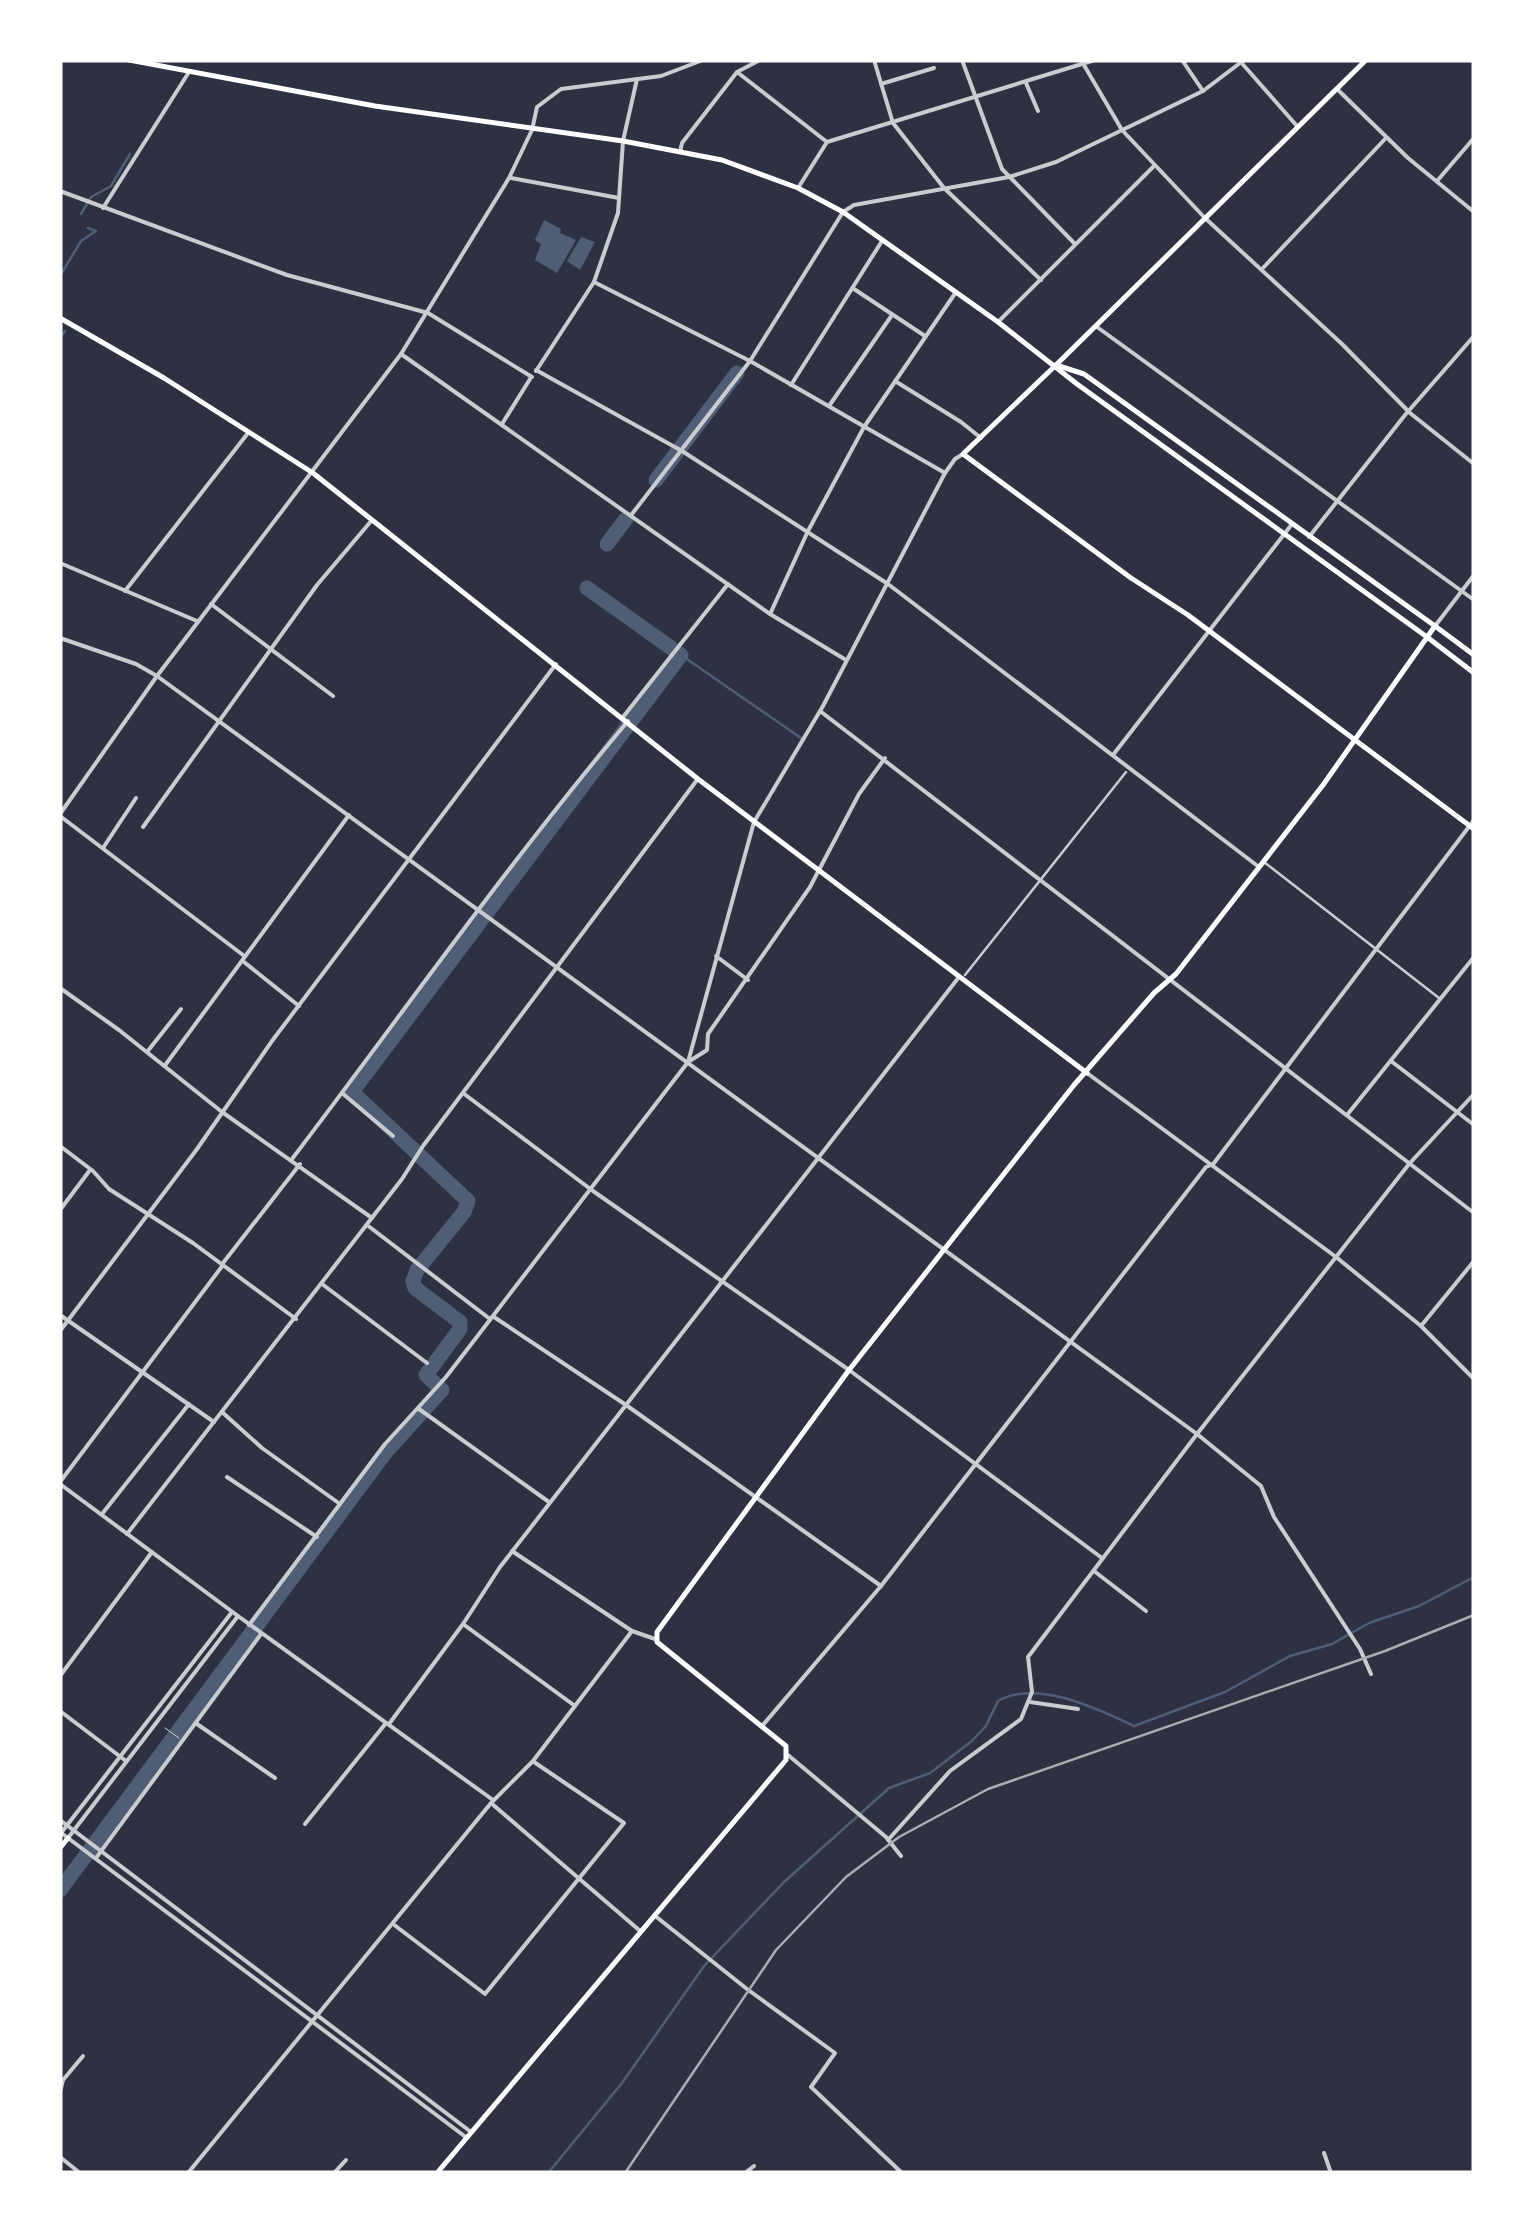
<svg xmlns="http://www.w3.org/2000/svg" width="1534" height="2233" font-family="Overpass,sans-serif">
  <rect width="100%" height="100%" fill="#2d3142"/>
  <g fill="#4f5d75">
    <polygon points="544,220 561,229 560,233 576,240 557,273 535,260 541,244 535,240"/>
    <polygon points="581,237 595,242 580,270 567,261"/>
  </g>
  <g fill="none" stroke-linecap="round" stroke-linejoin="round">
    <g stroke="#4f5d75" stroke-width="2.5">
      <polyline points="81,214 91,197 111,186 130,154"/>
      <polyline points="60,276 81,241 96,231 88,228"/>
      <polyline points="60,338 65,331"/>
      <polyline points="681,655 801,738"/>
      <path d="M548,2173L622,2083L704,1966L784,1882L889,1788L930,1773L972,1741L986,1726L998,1701C1037,1679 1098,1709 1134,1726L1225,1692L1290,1656L1332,1644L1369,1623L1419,1606L1474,1577"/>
    </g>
    <g stroke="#4f5d75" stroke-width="15">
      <polyline points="656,480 737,373"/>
      <polyline points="607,544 626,519"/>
      <polyline points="60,1890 385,1453 442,1390 426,1375 460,1329 460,1322 415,1288 413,1281 417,1270 464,1212 468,1201 352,1092 681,655 587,588"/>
    </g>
    <polyline stroke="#caccd0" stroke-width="1" points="165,1728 179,1738"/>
    <g stroke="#caccd0" stroke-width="2.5">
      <polyline points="1264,862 1439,998"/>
      <polyline points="965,975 1126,772"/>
    </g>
    <g stroke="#caccd0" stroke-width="4">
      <polyline points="874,60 893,123 944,188 1041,280"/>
      <polyline points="962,60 1002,169 1075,244"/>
      <polyline points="1182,60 1203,91"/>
      <polyline points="1239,60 1297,126"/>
      <polyline points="737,72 827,142"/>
      <polyline points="1026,83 1038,111"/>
      <polyline points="881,84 934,68"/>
      <polyline points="1337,89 1408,158 1474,212"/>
      <polyline points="680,152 682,143 737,72 760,60"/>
      <polyline points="511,178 619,198"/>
      <polyline points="1437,181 1474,138"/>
      <polyline points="798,188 827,142 1095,60"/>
      <polyline points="60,191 287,275 428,313 532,377"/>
      <polyline points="103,208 189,72"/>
      <polyline points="1205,218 1342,344 1410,413 1474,464"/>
      <polyline points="1262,269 1386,138"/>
      <polyline points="594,282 750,361 945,473"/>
      <polyline points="854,289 925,336"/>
      <polyline points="998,322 1154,166"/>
      <polyline points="1097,327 1474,600"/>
      <polyline points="401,354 770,614 846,660"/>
      <polyline points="536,370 682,451 888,584 1259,867"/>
      <polyline points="536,371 594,282 618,213 623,141 637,79"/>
      <polyline points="895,381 961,422 981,438"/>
      <polyline points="791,385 882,241"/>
      <polyline points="829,406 892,315"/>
      <polyline points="502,424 530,379"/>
      <polyline points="632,514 750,361 843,212"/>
      <polyline points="1309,537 1405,415 1474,336"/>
      <polyline points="60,563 197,621"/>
      <polyline points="125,591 248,433"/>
      <polyline points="211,604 333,696"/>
      <polyline points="771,612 808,531 864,427 956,292"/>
      <polyline points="820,711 1474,1213"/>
      <polyline points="623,717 728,584"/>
      <polyline points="1113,755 1292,524"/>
      <polyline points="60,816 243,955"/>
      <polyline points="143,827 317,585 372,520"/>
      <polyline points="103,848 136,798"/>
      <polyline points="716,956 748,980"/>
      <polyline points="244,962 299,1006"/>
      <polyline points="60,988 119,1030 222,1112 372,1218"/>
      <polyline points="147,1052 181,1009"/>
      <polyline points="1391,1061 1474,1125"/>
      <polyline points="166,1064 349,815"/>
      <polyline points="342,1093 393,1136"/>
      <polyline points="463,1093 593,1191 849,1370 1102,1558"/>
      <polyline points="1474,1094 1409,1164 1336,1257 1421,1326 1474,1379"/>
      <polyline points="60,1146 93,1171 109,1189 193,1243 296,1319"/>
      <path d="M292,1159C403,1013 509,862 628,721"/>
      <polyline points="1214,1163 1474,820"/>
      <polyline points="60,1210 90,1170"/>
      <polyline points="367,1225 490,1319"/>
      <polyline points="223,1263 300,1164"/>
      <polyline points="322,1284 427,1363"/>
      <polyline points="1421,1326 1474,1261"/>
      <polyline points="419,1409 549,1502"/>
      <polyline points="222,1412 262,1448 340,1504"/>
      <polyline points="227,1477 317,1537"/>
      <polyline points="60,1482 223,1265"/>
      <polyline points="102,1514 189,1404"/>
      <polyline points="512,1551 632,1631 655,1639"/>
      <polyline points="1094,1571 1146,1611"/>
      <polyline points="238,1616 493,1800"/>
      <polyline points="463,1624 575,1706"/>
      <polyline points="249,1625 385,1444 446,1377 688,1062 707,1050 708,1034 810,887 859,794 885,758"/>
      <polyline points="60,1676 152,1552"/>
      <polyline points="1030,1702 1078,1709"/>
      <polyline points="60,1711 126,1761"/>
      <polyline points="197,1724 275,1778"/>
      <polyline points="389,1724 463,1624 500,1567 626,1405 494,1317"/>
      <polyline points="788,1755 886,1837 901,1856"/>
      <polyline points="491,1803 639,1930"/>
      <polyline points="305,1824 386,1723"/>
      <polyline points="888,1840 950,1771 1021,1719 1032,1692 1028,1657 1197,1434 1261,1486 1274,1517 1360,1649 1371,1674"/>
      <polyline points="96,1858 261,1634"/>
      <polyline points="654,1915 747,1989 835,2053 811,2087 902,2173"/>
      <polyline points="393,1924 485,1994 624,1823 534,1762"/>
      <polyline points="60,2092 63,2080 83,2056"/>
      <polyline points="1324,2153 1331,2173"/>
      <polyline points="60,2157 80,2173"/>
      <polyline points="188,2173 491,1803 533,1761 632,1631"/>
      <polyline points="334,2173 346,2160"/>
      <polyline points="745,2173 754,2166"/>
    </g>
    <g stroke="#caccd0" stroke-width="4">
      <polyline points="1081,60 1122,130 1204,217"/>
      <polyline points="843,212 854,205 1009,177 1056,162 1203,91 1244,60"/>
      <polyline points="1435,626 1474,575"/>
      <polyline points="60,638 136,664 157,676 1197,1434 1336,1257 1087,1073"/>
      <polyline points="60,814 157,676 401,354 509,178 532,130 537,107 561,89 661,76 703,60"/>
      <polyline points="688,1062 754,822 823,706 945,473 955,459 963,454"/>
      <polyline points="1347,1115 1474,957"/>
      <polyline points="60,1315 214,1422"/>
      <polyline points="60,1331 197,1149 272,1041 556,664"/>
      <polyline points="60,1484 238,1616 68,1838"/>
      <polyline points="127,1534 402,1179 423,1146 697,780"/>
      <polyline points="881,1586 626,1405 959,977"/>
      <polyline points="763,1725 881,1586 1206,1167 1213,1164"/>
      <polyline points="60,1820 471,2132"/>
      <polyline points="60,1832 467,2138"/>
      <polyline points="61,1833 232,1612"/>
    </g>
    <g stroke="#fff" stroke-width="5">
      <polyline points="60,318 164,378 313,473 698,779 1087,1073"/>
      <polyline points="1056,365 963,454 1131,578 1188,615 1474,829"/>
      <polyline points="1435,626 1474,655"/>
      <polyline points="1427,637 1474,673"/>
    </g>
    <g stroke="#fff" stroke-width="5">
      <polyline points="129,60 375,106 623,141 722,160 798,188 843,212 998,322 1077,384 1427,637"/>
      <polyline points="1056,365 1366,60"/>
      <polyline points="60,1834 61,1833"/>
      <polyline points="60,1848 68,1838"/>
      <polyline points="437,2173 786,1760 786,1746 657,1642 657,1632 849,1370 1074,1085 1154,993 1176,974 1323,785 1435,626 1084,374 1056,365"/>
    </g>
    <polyline stroke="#abadb3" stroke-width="2.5" points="625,2173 776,1950 846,1877 899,1837 988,1789 1385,1651 1474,1615"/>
  </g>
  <rect width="1534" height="2233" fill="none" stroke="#ffffff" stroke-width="125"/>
</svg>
